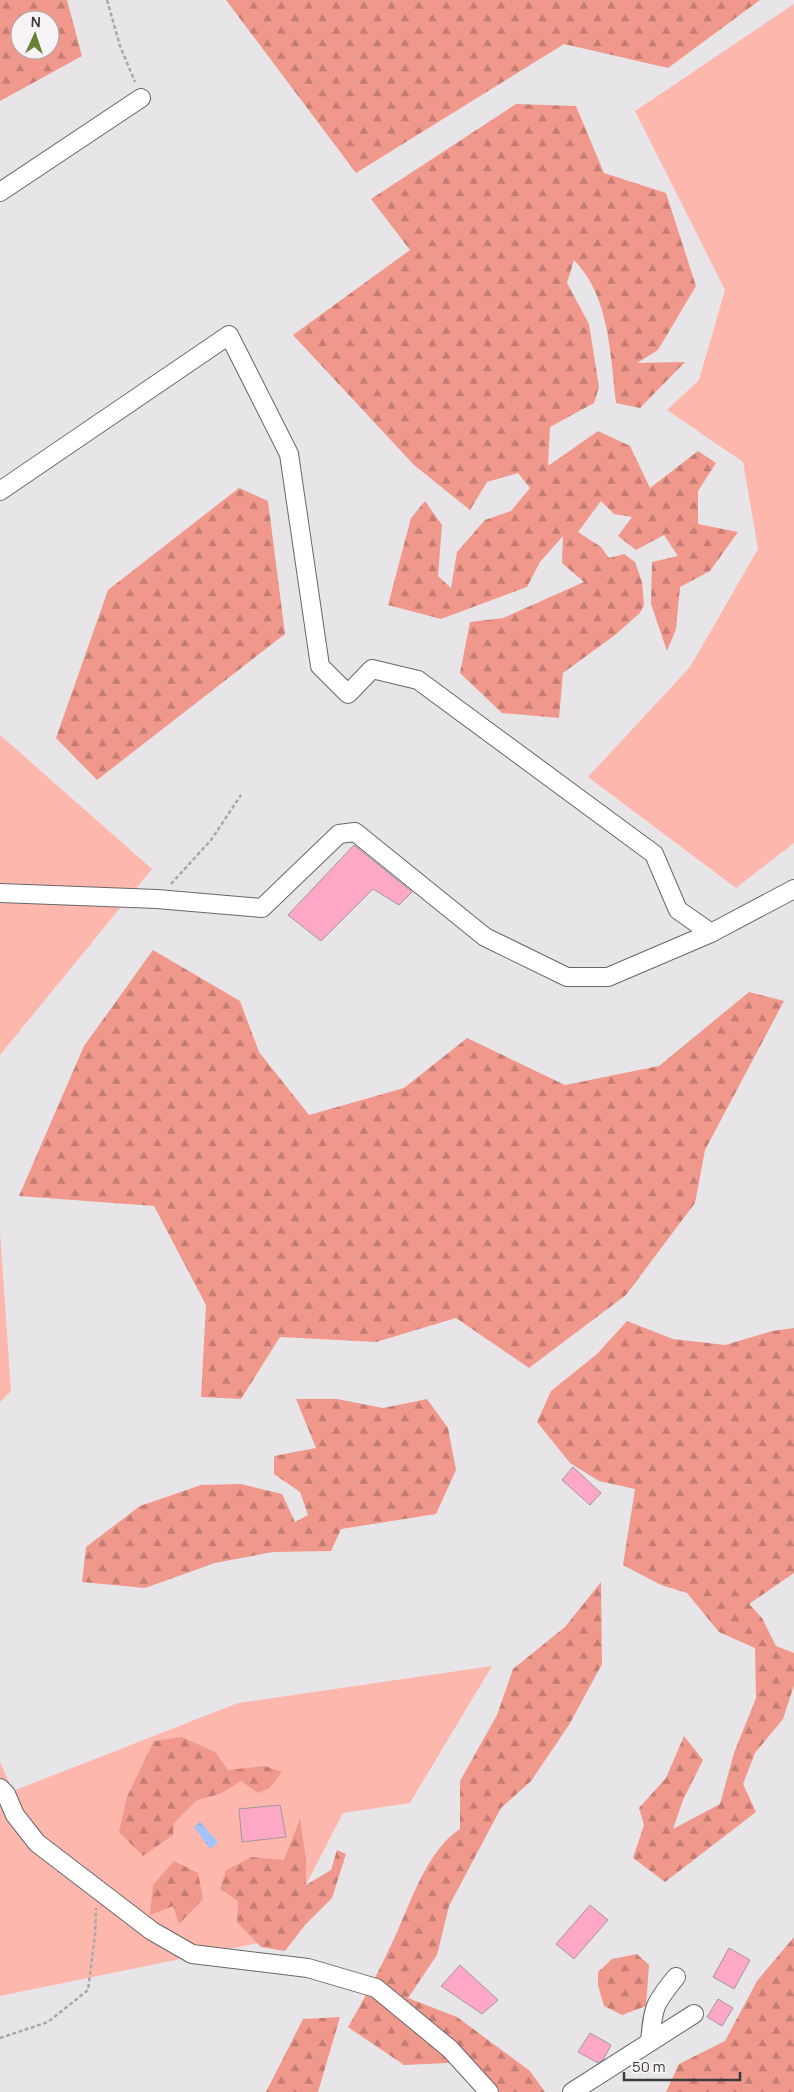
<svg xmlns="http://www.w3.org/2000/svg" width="794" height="2092" font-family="Manrope,sans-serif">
  <defs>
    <pattern id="forest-firs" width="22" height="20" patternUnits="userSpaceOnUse" patternTransform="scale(1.25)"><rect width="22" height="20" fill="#f1988c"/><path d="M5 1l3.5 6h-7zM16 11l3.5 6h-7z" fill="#c47d73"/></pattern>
    <pattern id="water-ripples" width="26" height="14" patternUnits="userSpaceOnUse" patternTransform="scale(1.25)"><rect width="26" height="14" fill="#a2c3fb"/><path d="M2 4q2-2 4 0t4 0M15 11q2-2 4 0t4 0" fill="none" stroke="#859fcc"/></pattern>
  </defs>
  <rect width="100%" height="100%" fill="#e8e5e9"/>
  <g fill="#feb7ad">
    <polygon points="794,4 794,843 736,888 588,777 690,667 758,549 743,462 667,410 699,380 725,290 635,111"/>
    <polygon points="0,735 152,869 0,1055"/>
    <polygon points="0,1232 11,1391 0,1402"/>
    <polygon points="492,1666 410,1803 343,1813 278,1939 0,1996 0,1762 13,1791 238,1703"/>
  </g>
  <g fill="url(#forest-firs)" fill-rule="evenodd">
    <path d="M0,0H67L82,56L0,101ZM20,20H50V50H20Z"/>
    <polygon points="226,0 760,0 668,68 564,44 356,173"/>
    <path d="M516,104L576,106L604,173L666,193L696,286L658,350L637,363L685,362L640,408L616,403C610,354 610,297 574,260L567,283L589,324L599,387L594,403L550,427L548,466L598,431L630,446L650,488L698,451L716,463L698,491V524L738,532L710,571L680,587L676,629L667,651L651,604L652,562L678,556L664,535L636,550L618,536L632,517L614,514L601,501L578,532L601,547L609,558L624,554L635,562L642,582L644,605L640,613L615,635L563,673L559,718L502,713L460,673L470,622L503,618L584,582L562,563L563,536L540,562L527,587L441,619L388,605L411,518L425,501L442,525L438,576L451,588L457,552L485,520L511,511L530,488L518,473L487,482L470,510L414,465L293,335L410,250L371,199Z"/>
    <polygon points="239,488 268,501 285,634 97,780 56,738 108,590"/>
    <polygon points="153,950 240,1001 259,1052 309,1115 404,1088 467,1038 565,1085 659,1066 749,992 784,1001 705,1150 695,1203 626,1295 529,1368 456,1318 376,1342 280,1337 241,1399 201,1397 206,1305 154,1206 19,1196 84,1046"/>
    <polygon points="627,1321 673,1339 725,1345 772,1331 794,1328 794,1573 749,1604 762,1618 776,1646 794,1653 794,1685 783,1719 755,1753 743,1784 756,1812 665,1882 633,1858 644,1825 639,1808 666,1778 684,1736 703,1760 683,1800 673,1829 720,1804 734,1753 756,1698 755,1648 719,1632 687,1593 661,1585 623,1565 635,1489 599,1481 570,1463 537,1422 551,1391 597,1354"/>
    <polygon points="296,1399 337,1399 383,1408 427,1399 448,1428 456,1470 436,1514 341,1529 331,1551 273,1552 215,1563 145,1588 82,1582 86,1547 140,1506 201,1485 241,1484 282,1494 295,1522 308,1515 300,1492 274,1474 274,1456 316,1448"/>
    <path d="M601,1582L602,1664L569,1725L531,1781L501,1808L449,1906L437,1955L408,1998L457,2017L530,2071L545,2092H482L469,2062L404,2065L348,2027C365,1998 380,1969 394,1939C410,1904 427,1850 460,1829V1781L497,1715L513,1669L565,1627Z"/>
    <polygon points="182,1737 215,1752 228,1770 265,1766 282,1772 270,1788 258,1793 241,1781 220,1794 197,1800 174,1823 173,1835 143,1856 119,1832 127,1797 154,1741"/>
    <polygon points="300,1819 306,1859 306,1885 331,1870 337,1850 346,1854 332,1898 305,1925 285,1951 261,1947 237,1922 238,1901 220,1889 226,1870 252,1857 284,1860"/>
    <polygon points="174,1861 198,1873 203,1899 179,1924 173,1906 150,1915 153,1885"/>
    <polygon points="794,1937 794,2092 666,2092 679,2064 725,2041 757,1981"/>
    <polygon points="637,1954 649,1965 646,2006 622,2015 604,2006 598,1985 598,1972 612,1959"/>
    <polygon points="340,2017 318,2092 266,2092 303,2019"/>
  </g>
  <polygon fill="url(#water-ripples)" points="200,1822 218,1842 210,1849 194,1827"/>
  <g fill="#fea7c6" stroke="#9e999a">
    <polygon points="354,845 412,892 399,905 373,889 321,941 288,915"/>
    <polygon points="573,1467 601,1493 590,1505 562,1480"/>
    <polygon points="280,1805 286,1837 242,1842 239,1809"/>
    <polygon points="590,1905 608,1920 574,1959 556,1944"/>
    <polygon points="729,1948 750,1960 734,1989 713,1977"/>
    <polygon points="460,1965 498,2000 482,2014 441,1986"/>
    <polygon points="718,1999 733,2008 722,2026 707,2017"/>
    <polygon points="590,2033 611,2045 603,2060 598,2063 578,2052"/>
  </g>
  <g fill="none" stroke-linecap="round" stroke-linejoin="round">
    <g stroke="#696669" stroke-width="20">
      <g id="minor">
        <polyline points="0,192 141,98"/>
        <polyline points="0,491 229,335 289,454 320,666 348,694 372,669 418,680 654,854 678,910 711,933"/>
        <polyline points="0,893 157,899 262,908 339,834 355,832 485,937 567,977 608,977 711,933 794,889"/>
        <polyline points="0,1788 6,1794 15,1815 37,1843 152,1931 192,1954 308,1968 376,1988 450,2049 489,2092"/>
        <path d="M650,2042C653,2007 654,2004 676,1977"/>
        <polyline points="572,2092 694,2014"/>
      </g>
    </g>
    <g stroke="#a9a7aa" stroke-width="2.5" stroke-dasharray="4 2.5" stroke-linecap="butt">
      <polyline points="107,0 120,46 135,82"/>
      <polyline points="171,884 211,840 241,795"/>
      <polyline points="0,2038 48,2022 88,1990 95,1935 96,1908"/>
    </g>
    <use href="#minor" stroke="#fff" stroke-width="18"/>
  </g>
  <g transform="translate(35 35) rotate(3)"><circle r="24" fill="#f6f2f6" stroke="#aba8ab"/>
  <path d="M0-4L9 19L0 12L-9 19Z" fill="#688134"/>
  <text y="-8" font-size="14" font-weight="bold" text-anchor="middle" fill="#3a393a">N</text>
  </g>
  <path d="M624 2072v8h116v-8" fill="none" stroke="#3a393a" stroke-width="2.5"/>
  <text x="632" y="2072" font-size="15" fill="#3a393a" stroke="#f6f2f6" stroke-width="4" paint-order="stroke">50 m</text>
</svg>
